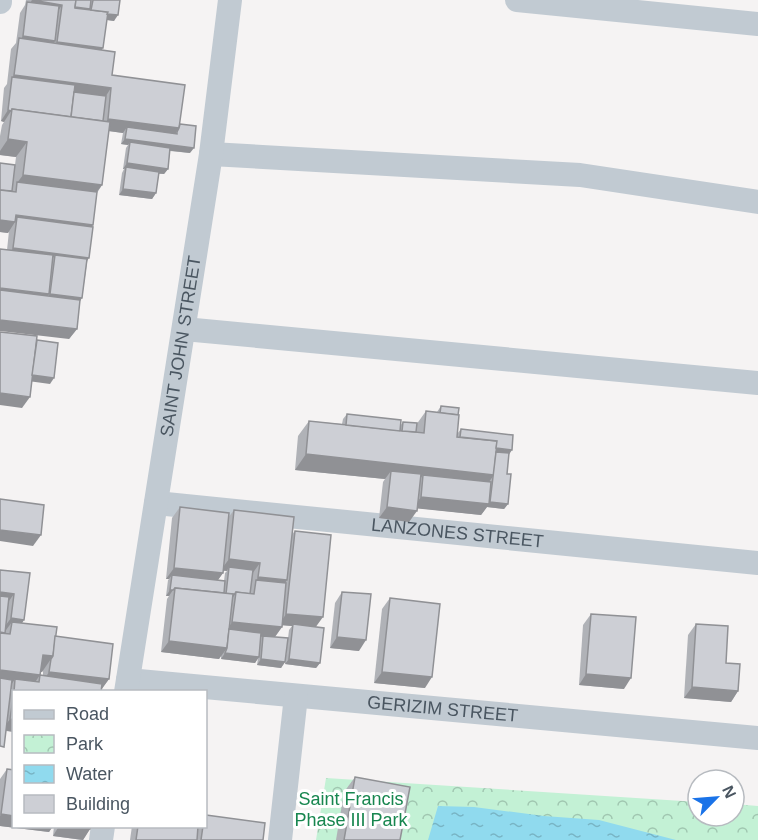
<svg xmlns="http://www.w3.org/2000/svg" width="758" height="840" font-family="Arial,sans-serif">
  <defs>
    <pattern id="park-crowns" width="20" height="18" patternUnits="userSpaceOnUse" patternTransform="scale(1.5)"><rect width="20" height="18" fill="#c3f1d5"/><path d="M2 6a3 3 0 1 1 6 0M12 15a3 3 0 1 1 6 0" fill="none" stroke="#a0c6b0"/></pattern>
    <pattern id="water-ripples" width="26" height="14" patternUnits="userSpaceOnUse" patternTransform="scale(1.5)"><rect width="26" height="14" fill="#90daee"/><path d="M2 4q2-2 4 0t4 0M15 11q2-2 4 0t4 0" fill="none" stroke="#78b4c4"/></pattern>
  </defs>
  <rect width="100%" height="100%" fill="#f5f3f3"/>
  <polygon fill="url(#park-crowns)" points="326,778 698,802 698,816 734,816 734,804 758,806 758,840 316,840"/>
  <polygon fill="url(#water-ripples)" points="438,806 474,807 544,816 599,820 676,840 428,840"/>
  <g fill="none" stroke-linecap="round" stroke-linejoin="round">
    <g stroke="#c1cad2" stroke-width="24">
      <polyline points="517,0 758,24"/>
      <polyline points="0,2 0,0"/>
      <polyline points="211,154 580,175 758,202"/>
      <polyline points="184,329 758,383"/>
      <path id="s1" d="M156,503L758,563"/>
      <path id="s2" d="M128,680L758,738"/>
      <path id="s3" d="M126,692L211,154L230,0"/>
      <polyline points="101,840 103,826"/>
      <polyline points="280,840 296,696"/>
    </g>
  </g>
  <g fill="#b0b2b7" fill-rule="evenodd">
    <polygon points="26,0 120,0 114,21 107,20 102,50 112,75 180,124 190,153 170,151 168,169 164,174 159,174 156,193 152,199 119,195 122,173 124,169 123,169 126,148 128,145 121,144 123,133 109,131 102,185 97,193 82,298 80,301 77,329 69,339 7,250 9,231 8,233 0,232 0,163 15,165 16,157 0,155 0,136 2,125 4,122 1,121 4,88 7,84 11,49 16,43 20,13 25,5"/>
    <polygon points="441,406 457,434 461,429 508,455 507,474 508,504 504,509 487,507 481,515 417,508 409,522 379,518 383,482 385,479 295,470 298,436 309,421 342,424 343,419 347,414 400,426 403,422 416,425 426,411 437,412"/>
    <path d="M180,507L228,518L234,510L292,534L295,531L316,627L320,663L316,668L285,664L289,630L292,626L282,625V627L275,637L285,662L281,668L257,665L258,658L255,663L221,659V655L219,659L161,652L167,599L169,596H166L168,580L169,579H166L172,518ZM223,571H227L225,573L224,581L218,580L223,573Z"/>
    <path d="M0,570L30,573L22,623L55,636L109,679L101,690L14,692V732L6,731ZM43,670V676L40,675L35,682L40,675V672H42Z"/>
    <polygon points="342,592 359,651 330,648 335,603"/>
    <polygon points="390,598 425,688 374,683 382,609"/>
    <polygon points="591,614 624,689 579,685 583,625"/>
    <polygon points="696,624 726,663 738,691 731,702 684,698 688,635"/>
    <polygon points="7,769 14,826 53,826 49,832 0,826 0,779"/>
    <polygon points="355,777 400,840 336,840 344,792"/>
    <polygon points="54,826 91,826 90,829 83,840 53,836"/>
    <polygon points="132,826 206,826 263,840 130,840"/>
  </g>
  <g fill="#909195">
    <polygon points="32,0 62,5 55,16 27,8"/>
    <polygon points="91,11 118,15 114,21 87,17"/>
    <polygon points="23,36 55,41 47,52 19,42"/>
    <polygon points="57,42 103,48 95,59 50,53"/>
    <polygon points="14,75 111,88 104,99 12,78"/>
    <polygon points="8,110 11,111 4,122 1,121"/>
    <polygon points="108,119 179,128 172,139 127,127 123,133 101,130 101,129"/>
    <polygon points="8,139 27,142 16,157 0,155 0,151"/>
    <polygon points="125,139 194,148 190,153 130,146 130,142 128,145 121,144"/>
    <polygon points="127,163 168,169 164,174 125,169 126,167 124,169 123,169"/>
    <polygon points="23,175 102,185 91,200 17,183"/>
    <polygon points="123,189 156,193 152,199 119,195"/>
    <polygon points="16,215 93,225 85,236 17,217 14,222 15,222 8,233 0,232 0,220"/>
    <polygon points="13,248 89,258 81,269 55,255 48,265 6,259"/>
    <polygon points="0,288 49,294 41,305 0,300"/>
    <polygon points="50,294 82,298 74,309 42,305"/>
    <polygon points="0,320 77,329 69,339 0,331"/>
    <polygon points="32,375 54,378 50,384 28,381"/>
    <polygon points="0,393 30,397 22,408 0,405"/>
    <polygon points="459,444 512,450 508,456"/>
    <polygon points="306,454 494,475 483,490 423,475 417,483 391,471 385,479 295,470"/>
    <polygon points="421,497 488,504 490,502 508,504 504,509 487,507 481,515 413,508"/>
    <polygon points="387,507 417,511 409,522 379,518"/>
    <polygon points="0,530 41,535 33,546 0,541"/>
    <polygon points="229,559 260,563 252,574 229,567 227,571 221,570"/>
    <polygon points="174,568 223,573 215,584 172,575 169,579 166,579"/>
    <polygon points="258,577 287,580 280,591 256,581"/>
    <polygon points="170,590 173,590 169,596 166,596"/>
    <polygon points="0,592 14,594 6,605 0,604"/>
    <polygon points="286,614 323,617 315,628 293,624 292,626 279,625"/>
    <polygon points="11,618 24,620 17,631 12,622 6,630 3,629"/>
    <polygon points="232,622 282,627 274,638 225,633"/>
    <polygon points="337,637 366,640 359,651 330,648"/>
    <polygon points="169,641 227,648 219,659 161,652"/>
    <polygon points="225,653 259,657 255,663 221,659"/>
    <polygon points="43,655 53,656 42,672 32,671"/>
    <polygon points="261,659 285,662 281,668 257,665"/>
    <polygon points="289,659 320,663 316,668 285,664"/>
    <polygon points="0,670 40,675 29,691 15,679 9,688 0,687"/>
    <polygon points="49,672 109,679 101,690 42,683"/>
    <polygon points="382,672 432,677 425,688 374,683"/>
    <polygon points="586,674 631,678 624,689 579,685"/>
    <polygon points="692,687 738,691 731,702 684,698"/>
    <polygon points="10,719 14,720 14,732 2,730"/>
    <polygon points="1,814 14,816 14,826 53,826 49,832 0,826 0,816"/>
    <polygon points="59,826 73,826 90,829 83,840 53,836"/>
  </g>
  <g fill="#cdcfd5" stroke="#909195" stroke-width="1.5">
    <polygon points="32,0 76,0 75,8 108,12 103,48 57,42 62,5"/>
    <polygon points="76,0 91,0 90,9 75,7"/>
    <polygon points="93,0 120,0 118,15 107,14 108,12 91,10"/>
    <polygon points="27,2 59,6 55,41 23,36"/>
    <polygon points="19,38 115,52 112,75 185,85 179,128 108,119 111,88 14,75"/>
    <polygon points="12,77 75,85 71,117 12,109 11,111 8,110"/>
    <polygon points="74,92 106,96 103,121 71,117"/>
    <polygon points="12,109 110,122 102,185 23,175 27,142 8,139"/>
    <polygon points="180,124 196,126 194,148 125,139 127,127 177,134 177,132 179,128"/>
    <polygon points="130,142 170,148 168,169 127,163"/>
    <polygon points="0,163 15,165 12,191 0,190"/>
    <polygon points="126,167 159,172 156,193 123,189"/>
    <polygon points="17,182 97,192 93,225 16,215 15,222 0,220 0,190 16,192"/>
    <polygon points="17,217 93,227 89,258 13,248"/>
    <polygon points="0,249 53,255 49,294 0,288"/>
    <polygon points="55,255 87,259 82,298 50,294"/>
    <polygon points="0,290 80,300 77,329 0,320"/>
    <polygon points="0,332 37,336 30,397 0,393"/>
    <polygon points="37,340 58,343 54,378 32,375"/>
    <polygon points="441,406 459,408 458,415 440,413"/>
    <polygon points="426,411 459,415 457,437 497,441 494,475 306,454 309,421 424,433"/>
    <polygon points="347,414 401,420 400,431 346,425"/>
    <polygon points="403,422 417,423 416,432 402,431"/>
    <polygon points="461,429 513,435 512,450 496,448 497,441 460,437"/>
    <polygon points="496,452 509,453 507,474 511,474 508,504 490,502"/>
    <polygon points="391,471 421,474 417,511 387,507"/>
    <polygon points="423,475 491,482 489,504 421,497"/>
    <polygon points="0,499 44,505 41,535 0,530"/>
    <polygon points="180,507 229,513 223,573 174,568"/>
    <polygon points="234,510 294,517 287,580 258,577 260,563 229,559"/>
    <polygon points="295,531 331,535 323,617 286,614"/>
    <polygon points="229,567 253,570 250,594 236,592 233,596 233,594 226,594"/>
    <polygon points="0,570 30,573 24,620 11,618 14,594 0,592"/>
    <polygon points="172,575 225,581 224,593 175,588 173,590 170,590"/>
    <polygon points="256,580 286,583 282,627 232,622 236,592 254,594"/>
    <polygon points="175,588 233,594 227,648 169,641"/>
    <polygon points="342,592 371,594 366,640 337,637"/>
    <polygon points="0,596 9,597 5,633 0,632"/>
    <polygon points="390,598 440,604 432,677 382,672"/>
    <polygon points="591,614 636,617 631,678 586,674"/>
    <polygon points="12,622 57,627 53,656 43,655 40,675 0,670 0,633 10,634"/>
    <polygon points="293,624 324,628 320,663 289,659"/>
    <polygon points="696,624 728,626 726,663 740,664 738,691 692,687"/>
    <polygon points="229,629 261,633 259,657 225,653 227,648"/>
    <polygon points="55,636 113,644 109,679 49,672 51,659 53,656"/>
    <polygon points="263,636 288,638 285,662 261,659"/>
    <polygon points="40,675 102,684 101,692 14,692 15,679 39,682"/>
    <polygon points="0,678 12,680 4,747 0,746"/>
    <polygon points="14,693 14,720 10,719"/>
    <polygon points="7,769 14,770 14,816 1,814"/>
    <polygon points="355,777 410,787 400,840 344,840"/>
    <polygon points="206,815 265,823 263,840 201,840 203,826 206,826"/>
    <polygon points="73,826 91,826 90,829"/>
    <polygon points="138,826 198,826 197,840 136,840"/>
  </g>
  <g text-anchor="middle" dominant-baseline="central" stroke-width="6" stroke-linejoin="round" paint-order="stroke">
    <g font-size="18" fill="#4a5661" stroke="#fff">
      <text stroke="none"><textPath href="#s3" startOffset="350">SAINT JOHN STREET</textPath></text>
      <text stroke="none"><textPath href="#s1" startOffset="303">LANZONES STREET</textPath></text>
      <text stroke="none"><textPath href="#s2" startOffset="316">GERIZIM STREET</textPath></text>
    </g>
    <g font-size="18" fill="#17864f" stroke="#fff">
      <text x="351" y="799">Saint Francis<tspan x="351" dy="21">Phase III Park</tspan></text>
    </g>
  </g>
  <rect x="12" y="690" width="195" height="138" fill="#ffffff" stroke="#b7bbc0" stroke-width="1.5"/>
  <rect x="24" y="710" width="30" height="9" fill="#c1cad2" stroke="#b7bbc0" stroke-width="1.5"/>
  <text x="66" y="720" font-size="18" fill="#4a5661">Road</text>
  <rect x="24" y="735" width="30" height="18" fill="url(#park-crowns)" stroke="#b7bbc0" stroke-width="1.5"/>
  <text x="66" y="750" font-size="18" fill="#4a5661">Park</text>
  <rect x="24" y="765" width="30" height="18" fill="url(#water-ripples)" stroke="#b7bbc0" stroke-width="1.5"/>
  <text x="66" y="780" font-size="18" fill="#4a5661">Water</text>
  <rect x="24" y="795" width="30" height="18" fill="#cdcfd5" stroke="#b7bbc0" stroke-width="1.5"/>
  <text x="66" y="810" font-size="18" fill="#4a5661">Building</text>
  <g transform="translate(716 798) rotate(65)"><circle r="28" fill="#ffffff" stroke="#b7bbc0" stroke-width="1.5"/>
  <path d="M0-4.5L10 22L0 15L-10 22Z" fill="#1a73e8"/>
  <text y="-9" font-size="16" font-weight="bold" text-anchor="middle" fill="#4a5661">N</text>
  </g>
</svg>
